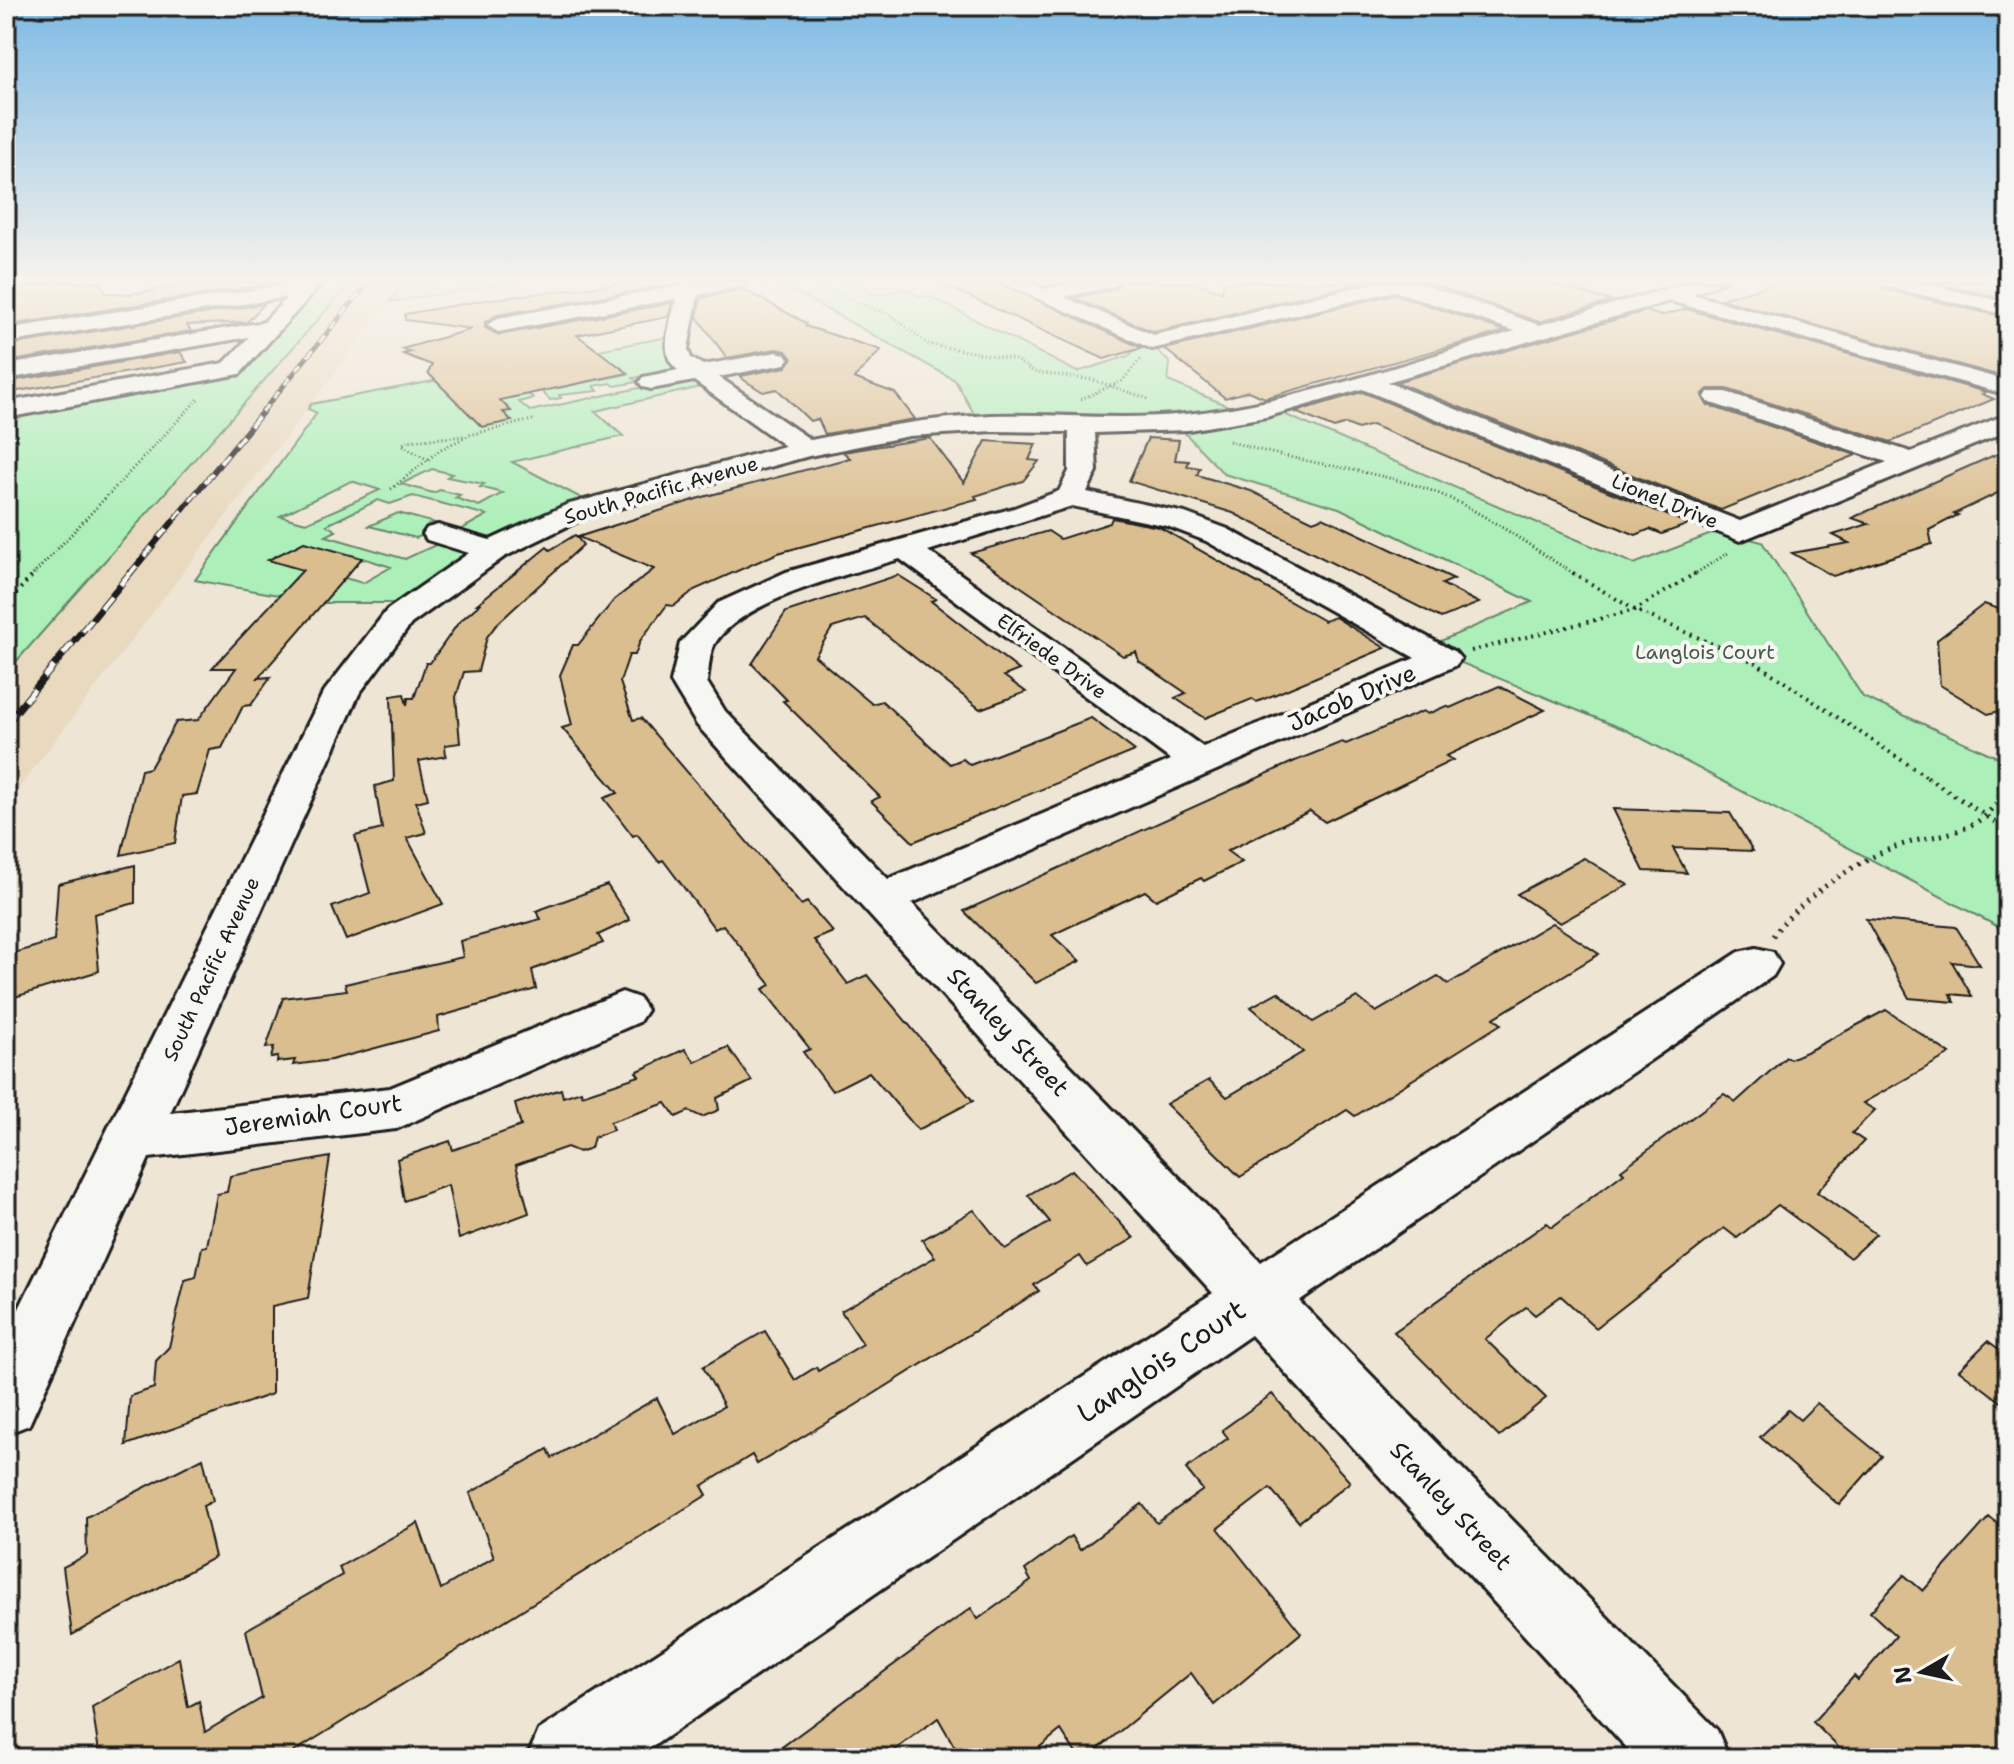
<svg xmlns="http://www.w3.org/2000/svg" width="2014" height="1764" font-family="'Shantell Sans',sans-serif">
  <rect width="100%" height="100%" fill="#eee5d4"/>
  <filter id="ink" filterUnits="userSpaceOnUse"><feTurbulence type="fractalNoise" baseFrequency=".0125" numOctaves="2"/><feDisplacementMap in="SourceGraphic" scale="16" xChannelSelector="R" yChannelSelector="G"/><feConvolveMatrix kernelMatrix="1 2 1 2 8 2 1 2 1" color-interpolation-filters="sRGB"/></filter>
  <g filter="url(#ink)">
    <polygon fill="#e8d9bf" points="351,282 404,282 6,805 6,673"/>
    <g fill="#acefb9" stroke="#64866a" stroke-width="2" fill-rule="evenodd">
      <polygon points="325,282 351,282 6,673 6,414 245,370"/>
      <polygon points="404,282 515,282 390,302"/>
      <polygon points="777,282 850,282 877,295 905,289 921,297 929,296 1077,372 1128,356 1141,345 1153,346 1170,363 1168,381 1238,410 1198,416 977,419 955,380"/>
      <path d="M668,337L669,357L682,372L648,380L643,376L633,378L637,382L615,386L611,383L594,386L598,391L559,395L561,398L550,400L532,381L528,394L534,398L519,402L530,411L682,379L689,378L701,387L595,411L623,436L512,462L587,501L494,541H482L458,531L487,515L413,496L390,504L378,500L327,525L336,531L326,536L405,559L444,541L472,553L399,603H322L195,580L317,413L308,409L311,404ZM619,366L628,374L553,389L544,382ZM432,469L452,474L447,477L484,484L480,487L503,493L479,506L455,498L460,495L440,490L433,493L401,484ZM351,481L380,490L306,523L280,516ZM366,559L391,567L363,583L337,576L354,561Z"/>
      <polygon points="1279,412 1634,564 1719,531 1762,542 1863,697 2008,762 2008,932 1628,731 1459,662 1438,642 1532,602 1339,508 1224,474 1181,429"/>
      <polygon points="398,513 442,525 442,528 416,538 369,526"/>
    </g>
    <g fill="#dbbe8f" stroke="#1c1c1c" stroke-width="2">
      <polygon points="57,282 100,282 106,293 130,294 205,282 281,282 10,325 6,290"/>
      <polygon points="632,282 650,282 657,287 497,315 485,322 485,328 499,335 672,303 668,317 577,335 628,373 500,400 511,411 503,412 512,421 482,427 428,373 432,365 403,354 411,352 402,349 472,329 405,320 405,314 485,300"/>
      <polygon points="938,282 998,282 1142,348 1104,359"/>
      <polygon points="1120,282 1196,282 1222,292 1224,282 1365,282 1154,332 1074,298 1115,289"/>
      <polygon points="1426,282 1546,282 1612,301 1539,322"/>
      <polygon points="1781,282 1878,282 1883,289 2008,318 2008,378 1720,299"/>
      <polygon points="1932,282 2008,282 2008,300"/>
      <polygon points="743,289 806,323 805,326 881,350 854,378 895,393 915,419 825,434 818,419 810,421 777,389 763,392 744,380 741,376 786,367 792,359 786,351 776,349 727,358 697,317 701,298"/>
      <polygon points="1394,294 1505,331 1265,398 1248,391 1225,398 1165,349"/>
      <polygon points="264,304 247,322 187,325 191,331 6,362 6,348 15,344"/>
      <polygon points="1686,309 1986,392 1982,394 1994,399 1891,442 1727,389 1708,389 1702,395 1707,405 1856,455 1721,510 1396,382 1646,311 1661,316"/>
      <polygon points="180,352 187,362 6,393 6,382"/>
      <polygon points="1362,392 1689,524 1662,534 1650,529 1636,535 1372,425 1358,429 1346,424 1334,428 1295,412"/>
      <polygon points="930,438 964,483 986,441 1036,444 1029,460 1039,461 1023,481 975,496 977,499 778,553 694,590 674,606 667,605 640,641 635,655 629,655 620,682 633,720 641,718 801,905 807,902 833,932 814,940 848,984 867,975 973,1101 918,1130 869,1072 832,1091 803,1052 810,1049 763,989 771,985 723,925 715,929 663,860 659,862 637,834 633,836 604,798 618,793 562,728 572,725 560,675 573,645 578,645 614,600 654,569 578,537 703,497 850,458 843,452"/>
      <polygon points="1148,438 1179,440 1175,460 1189,461 1187,466 1200,468 1197,475 1251,491 1313,521 1323,517 1454,579 1442,584 1479,603 1441,618 1233,513 1129,481"/>
      <polygon points="2008,449 2008,488 1954,514 1958,515 1929,530 1932,544 1833,576 1792,553 1849,543 1833,535 1869,524 1852,518"/>
      <polygon points="1112,518 1159,527 1324,621 1335,617 1385,648 1257,702 1252,699 1205,718 1175,698 1186,693 1139,661 1136,652 1123,656 971,553 1048,531 1060,539 1110,523"/>
      <polygon points="575,535 583,545 497,624 487,637 478,671 464,672 456,697 460,743 445,745 446,756 419,761 428,799 416,802 426,833 407,838 443,904 346,940 332,907 370,893 355,836 382,829 375,786 394,781 391,696 404,694 407,705 408,698 414,698 426,663 430,663 459,622 480,604 477,604 547,547 550,550"/>
      <polygon points="304,542 362,558 258,678 271,677 251,705 243,706 222,748 210,750 197,794 182,796 175,843 121,855 141,770 150,768 176,722 198,720 236,668 212,668 303,570 268,560"/>
      <polygon points="898,575 936,599 931,601 1019,670 1004,676 1026,692 980,709 865,618 832,628 815,656 872,704 882,701 950,764 963,759 970,765 1091,718 1135,751 913,842 871,801 880,797 783,701 787,700 752,664 786,612"/>
      <polygon points="1984,604 2008,612 2008,709 1988,714 1940,685 1937,640"/>
      <polygon points="1499,686 1545,710 1446,756 1453,760 1325,822 1310,811 1227,851 1242,862 1204,881 1201,878 1156,900 1145,891 1052,935 1080,961 1036,983 964,911 1295,761 1342,742 1346,744 1423,711 1428,714 1446,706 1450,708"/>
      <polygon points="1613,809 1730,813 1753,851 1673,848 1687,873 1644,871"/>
      <polygon points="1584,858 1628,885 1560,923 1517,894"/>
      <polygon points="135,865 135,903 94,914 99,971 15,997 14,953 54,941 58,884"/>
      <polygon points="607,885 630,920 598,935 603,943 532,970 536,989 438,1017 439,1031 331,1060 293,1065 295,1060 277,1062 278,1057 271,1058 274,1047 266,1048 283,998 347,990 345,984 463,957 460,941 541,919 536,911"/>
      <polygon points="1866,919 1956,927 1980,965 1952,962 1972,996 1950,994 1955,1002 1909,998"/>
      <polygon points="1552,923 1599,954 1494,1018 1501,1024 1355,1116 1347,1110 1240,1177 1166,1104 1209,1080 1227,1097 1303,1052 1251,1007 1278,992 1313,1022 1357,997 1376,1012 1438,976 1448,984"/>
      <polygon points="1886,1010 1950,1054 1863,1103 1875,1110 1852,1133 1864,1141 1817,1192 1876,1234 1850,1258 1778,1205 1737,1238 1724,1228 1596,1328 1561,1296 1535,1315 1526,1307 1485,1339 1546,1398 1499,1437 1394,1332 1547,1223 1552,1227 1624,1173 1621,1170 1724,1094 1736,1102 1786,1057 1790,1059 1810,1050"/>
      <polygon points="728,1047 752,1081 717,1098 719,1110 702,1117 689,1111 676,1117 666,1103 610,1122 613,1130 594,1137 591,1148 579,1152 567,1147 516,1165 529,1213 459,1239 448,1185 404,1201 397,1159 450,1141 453,1150 521,1126 515,1104 561,1089 563,1097 581,1091 582,1095 639,1076 636,1072 685,1049 695,1062"/>
      <polygon points="330,1157 308,1298 272,1306 272,1394 126,1445 130,1396 154,1388 156,1361 169,1347 185,1280 196,1277 202,1247 207,1246 217,1194 227,1192 230,1176"/>
      <polygon points="1072,1170 1134,1238 1087,1266 1080,1256 1034,1285 1039,1291 856,1405 757,1464 752,1455 702,1486 707,1495 284,1758 100,1758 92,1707 179,1658 188,1707 199,1701 205,1732 262,1698 246,1630 342,1575 339,1567 418,1523 441,1589 494,1557 470,1493 548,1449 552,1458 657,1398 675,1434 724,1406 703,1367 765,1331 795,1380 816,1367 818,1371 863,1344 841,1311 935,1257 922,1240 974,1210 1005,1249 1050,1222 1028,1195"/>
      <polygon points="1988,1341 2008,1356 2008,1407 1959,1370"/>
      <polygon points="1272,1394 1350,1482 1299,1522 1270,1488 1218,1528 1301,1633 1214,1705 1191,1673 1087,1758 1079,1758 1061,1730 1026,1758 961,1758 938,1718 884,1758 767,1758 971,1608 978,1619 1031,1581 1025,1570 1071,1536 1080,1550 1142,1504 1157,1523 1203,1490 1186,1469 1228,1438 1222,1430"/>
      <polygon points="1817,1403 1882,1456 1839,1505 1760,1437 1788,1410 1800,1420"/>
      <polygon points="203,1458 213,1501 203,1506 215,1557 72,1635 63,1567 87,1555 86,1517"/>
      <polygon points="1989,1517 2008,1532 2008,1758 1849,1758 1813,1722 1854,1676 1858,1680 1896,1636 1870,1612 1904,1575 1923,1591"/>
    </g>
    <g fill="none" stroke-linecap="round" stroke-linejoin="round">
      <g stroke="#1c1c1c" stroke-width="6">
        <g id="minor">
          <polygon points="302,282 323,282 240,374 6,418 6,402 224,363 249,337 6,379 6,365 264,322 287,297 6,343 6,329"/>
          <path d="M680,282H746L743,286L698,295L688,349L691,358L703,365L777,352L785,354L789,359L785,364L719,377L811,440C871,428 929,418 991,415C1056,413 1120,421 1185,414C1293,404 1411,361 1515,331L1394,291L1152,349L1001,282H1029L1044,289L1076,282H1117L1114,286L1064,297L1154,335L1379,282H1416L1539,325L1691,282H1724L1692,294L2008,381V395L1670,301L1387,382L1740,521L1887,462L1708,402L1705,397L1708,392H1726L1911,452L2008,414V431L1740,541L1362,389L1266,417L1188,430L1095,433L1097,471L1087,492L1185,513L1228,529L1455,652L1461,659L1455,666L912,903L1261,1262L1739,952L1756,948L1773,952L1780,964L1773,976L1299,1301L1717,1730L1729,1758H1636L1251,1335L636,1758H527L539,1730L1213,1293L697,725L671,682L680,643L718,603L786,572L1014,508L1059,491L1069,471V432L994,431L909,436L809,456L586,517L504,557L411,624L359,694L170,1113L390,1088L622,992L639,998L647,1010L639,1022L396,1129L149,1158L29,1425L6,1434V1335L323,693L387,610L469,553L427,540L423,534L427,528L438,525L490,540L566,505L785,446L694,381L651,389L643,387L639,382L643,377L678,370C656,354 672,321 676,299L498,332L487,325L498,318L679,286ZM1072,506L1167,526L1206,541L1415,658L1203,747L928,551ZM900,559L1171,760L888,879L725,711L707,682C709,671 709,654 714,645C741,599 850,574 900,559Z"/>
          <polygon points="1881,282 1918,282 2008,303 2008,315 1884,286"/>
        </g>
      </g>
      <g stroke="#1c1c1c" stroke-width="3" stroke-dasharray="1 3" stroke-linecap="butt">
        <polyline points="804,282 893,316 927,344 1016,360 1034,372 1093,380 1149,399"/>
        <polyline points="1081,399 1122,381 1141,359"/>
        <path d="M1229,441C1292,462 1358,467 1421,487C1476,505 1527,545 1576,575"/>
        <polyline points="428,460 402,445 407,441 465,436"/>
        <polyline points="391,489 441,449 470,435 536,419"/>
        <polyline points="33,575 199,398"/>
        <polyline points="1693,575 1728,553"/>
      </g>
      <g stroke="#1c1c1c" stroke-width="4" stroke-dasharray="2 5" stroke-linecap="butt">
        <polyline points="1573,573 1635,610 1756,663 1930,779"/>
        <polyline points="6,604 35,573"/>
        <polyline points="1471,651 1635,610 1696,573"/>
      </g>
      <g stroke="#1c1c1c" stroke-width="5" stroke-dasharray="2 6" stroke-linecap="butt">
        <polyline points="1927,777 2008,831"/>
        <path d="M1773,936C1795,903 1860,858 1898,846C1950,829 1984,839 2008,780"/>
      </g>
      <use href="#minor" fill="#f6f6f2" fill-rule="evenodd"/>
      <g stroke="#1c1c1c" stroke-width="5">
        <polyline id="rail-far2" points="262,412 369,282"/>
      </g>
      <g stroke="#1c1c1c" stroke-width="6">
        <polyline id="rail-far1" points="129,575 264,410"/>
      </g>
      <g stroke="#1c1c1c" stroke-width="7">
        <polyline id="rail" points="6,724 130,573"/>
      </g>
      <use href="#rail-far2" stroke="#f6f6f2" stroke-width="3" stroke-dasharray="9" stroke-linecap="butt"/>
      <use href="#rail-far1" stroke="#f6f6f2" stroke-width="4" stroke-dasharray="12" stroke-linecap="butt"/>
      <use href="#rail" stroke="#f6f6f2" stroke-width="5" stroke-dasharray="15" stroke-linecap="butt"/>
    </g>
  </g>
  <linearGradient id="sky" x2="0" y2="1"><stop stop-color="#7ebae5"/><stop offset="0.53" stop-color="#f7f3ec"/><stop offset="1" stop-color="#f7f3ec" stop-opacity="0"/></linearGradient>
  <rect width="2014" height="529" fill="url(#sky)"/>
  <g text-anchor="middle" dominant-baseline="central" stroke-width="8" stroke-linejoin="round" paint-order="stroke">
    <g font-size="20" fill="#1c1c1c" stroke="#f6f6f2">
      <text transform="translate(661 490) rotate(-16)">South Pacific Avenue</text>
      <text transform="translate(1665 501) rotate(22)">Lionel Drive</text>
      <text transform="translate(1052 656) rotate(36)">Elfriede Drive</text>
      <text transform="translate(211 969) rotate(-65)">South Pacific Avenue</text>
    </g>
    <g font-size="20" fill="#475b4b" stroke="#f6f6f2">
      <text x="1705" y="652">Langlois Court</text>
    </g>
    <g font-size="24" fill="#1c1c1c" stroke="#f6f6f2">
      <text transform="translate(1352 698) rotate(-23)">Jacob Drive</text>
      <text transform="translate(1008 1032) rotate(47)">Stanley Street</text>
      <text transform="translate(313 1115) rotate(-8)">Jeremiah Court</text>
      <text transform="translate(1451 1506) rotate(47)">Stanley Street</text>
    </g>
    <g font-size="28" fill="#1c1c1c" stroke="#f6f6f2">
      <text transform="translate(1161 1361) rotate(-34)">Langlois Court</text>
    </g>
  </g>
  <rect width="2014" height="1764" fill="none" stroke="#f6f6f2" stroke-width="32"/>
  <rect x="16" y="16" width="1982" height="1732" fill="none" stroke="#1c1c1c" stroke-width="3" filter="url(#ink)"/>
  <g transform="translate(1922 1672) rotate(261)" stroke="#f6f6f2" stroke-width="6" paint-order="stroke">
  <path d="M0-6L14 30L0 20L-14 30Z" fill="#1c1c1c"/>
  <text y="-12" font-size="22" font-weight="bold" text-anchor="middle" fill="#1c1c1c">N</text>
  </g>
</svg>
